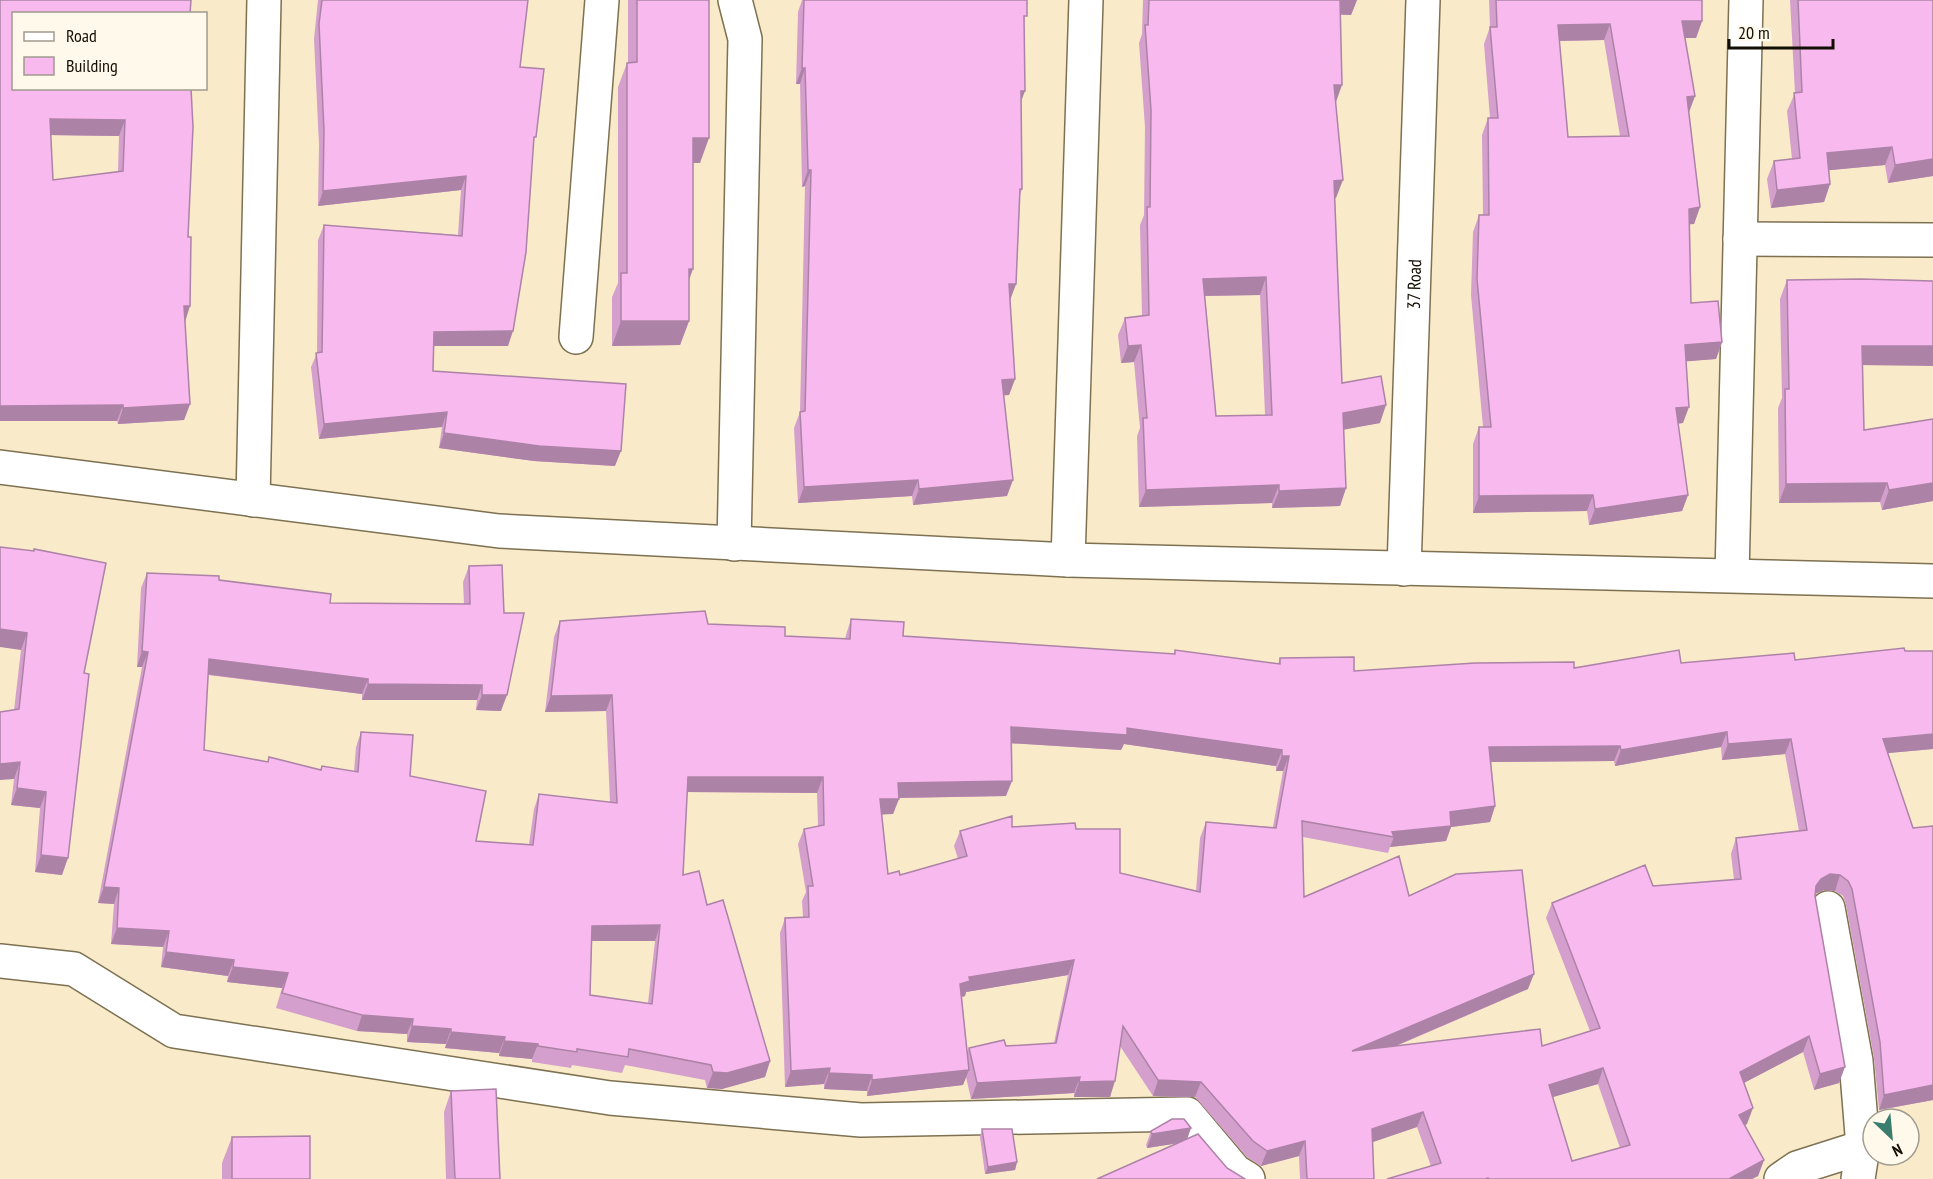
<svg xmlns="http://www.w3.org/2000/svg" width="1933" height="1179" font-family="'PT Sans Narrow',sans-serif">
  <rect width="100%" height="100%" fill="#f9ebc9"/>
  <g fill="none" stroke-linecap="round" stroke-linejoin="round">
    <g stroke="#7d7152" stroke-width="36">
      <g id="minor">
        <polyline points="1740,239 1933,240"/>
        <polyline points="576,337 602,0"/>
        <polyline points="0,467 499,531 1068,560 1933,581"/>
        <polyline points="253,500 264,0"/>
        <polyline points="734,544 745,39 735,0"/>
        <polyline points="1068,560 1086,0"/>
        <path id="s1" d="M1404,569L1423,0"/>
        <polyline points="1732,575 1746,0"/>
        <polyline points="1828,908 1856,1061 1863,1147"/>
        <polyline points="0,961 74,969 174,1031 610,1098 861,1120 1187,1114 1235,1171 1248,1179"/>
        <polyline points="1781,1179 1797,1168 1863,1147 1858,1179"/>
      </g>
    </g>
    <use href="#minor" stroke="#fff" stroke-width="33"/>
  </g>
  <g fill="#d49fcd" fill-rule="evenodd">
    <polygon points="318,0 528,0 520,67 533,146 508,346 434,346 433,371 615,466 534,461 439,448 442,427 319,439 311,367 317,353 318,240 324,225 458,235 461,190 318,206 319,145 314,39"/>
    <polygon points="628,0 709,0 700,163 693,163 689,281 689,321 680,345 612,346 612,297 618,283 618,87 627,63 628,63"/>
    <polygon points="802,0 1027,0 1024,23 1021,103 1022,189 1020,195 1016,284 1010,300 1015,379 1009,395 1004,395 1007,496 913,505 912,496 798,503 794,428 800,412 805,186 802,187 800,84 796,84 798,12"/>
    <path d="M1143,0H1357L1351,15H1341L1335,102L1336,198H1335L1342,383L1380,423L1344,429L1346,488L1340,506L1272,508V503L1139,507L1137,436L1140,428L1134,362L1121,363L1118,335L1125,318L1142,316L1140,225L1144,215L1145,127L1139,43L1142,34ZM1260,295L1265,415L1216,416L1205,296Z"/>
    <path d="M1489,0H1702V21L1696,38H1685L1695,96L1689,112L1700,207L1694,224H1690L1691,303L1722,342L1716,359L1686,361L1683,423L1678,424L1688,495L1682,511L1589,525L1587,511L1473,513V444L1479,427H1483L1471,295L1473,232L1479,215H1483L1482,135L1488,118H1490L1484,44L1490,27ZM1604,40L1620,136L1568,137L1559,41Z"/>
    <polygon points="1790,0 1933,0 1933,176 1888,183 1885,165 1829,170 1830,184 1824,202 1771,208 1767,179 1774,161 1792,159 1787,111 1795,93"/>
    <path d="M14,14L191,88L188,237L185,321L190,404L184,420L118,424L117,421H0ZM51,135L119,136L118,172L53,180Z"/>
    <polygon points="1787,280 1862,365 1864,430 1933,419 1933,501 1882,510 1880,502 1779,503 1778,408 1782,398 1780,299"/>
    <polygon points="0,547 84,673 62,875 35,872 40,808 11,805 14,779 14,710 21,650"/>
    <path d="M469,566L501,711L476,710L477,700H362V694L208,675L204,750L267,762L320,770L322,766L354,772L356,747L361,732L410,776L476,841L529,844L534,809L539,794L610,802L606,711L545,712L554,637L560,621L708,624L785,636L845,639L846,635L851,619L903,636L1174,654L1175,650L1278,664L1280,658L1354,671L1574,668L1681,663L1795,660L1905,651H1933V749L1888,753L1933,1100L1879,1110L1874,1058L1846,905L1843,896L1835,891L1824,890L1815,894V896L1839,1083L1814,1090L1803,1052L1744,1083L1747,1124L1745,1125L1764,1160L1758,1176L1752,1179H1387L1431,1166L1417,1127L1373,1142L1374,1179H1300L1299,1156L1261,1166L1247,1157L1195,1097L1153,1096L1120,1046L1110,1097H1074V1093L971,1099L966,1077L963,1085L867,1096V1091L824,1089V1084L785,1087L780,933L785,918L803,917L802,901L806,892L798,844L804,829L818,826L817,793L687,792L683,875L707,905L770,1061L765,1077L722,1089L707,1088L705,1080L625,1065L622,1073L572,1065L571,1068L532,1062V1059L499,1056V1053L445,1048L446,1044L407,1042V1034L357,1031L276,1008L282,988L227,982L228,976L161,967L163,947L111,944L114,904L98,903L142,667H137L141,588L147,573L219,580L330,603L464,604L463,582ZM1011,743L1121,750L1124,744L1276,766V771H1283L1273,827L1206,822L1200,838L1196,891L1120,873L1076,829L1012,827L960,831L954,846L958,859L900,875L888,874L882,814H893L899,798L1006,796ZM1721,747L1722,760L1785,754L1799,831L1736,838L1731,854L1734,880L1653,886L1552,903L1546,918L1590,1031L1542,1046L1394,1047L1528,989L1409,896L1304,897L1303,837L1388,853L1390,847L1446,841L1451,827L1490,822L1495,806L1491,762L1614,761L1615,766ZM592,941H655L648,1003L590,995ZM1068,975L1054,1043L969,1048L967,1052L962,997L965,996L966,992ZM1598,1084L1620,1148L1572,1161L1552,1097Z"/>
    <polygon points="451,1091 500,1179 446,1179 444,1112"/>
    <polygon points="1191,1128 1187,1139 1227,1168 1178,1143 1147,1148 1146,1145 1151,1131"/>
    <polygon points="982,1129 1017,1162 1015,1170 985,1174 980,1137"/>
    <polygon points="232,1137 310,1179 222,1179 222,1163"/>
  </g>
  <g fill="#ad82a7">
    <polygon points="1339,0 1357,0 1351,15 1334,14"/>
    <polygon points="1682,21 1702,21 1696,38 1676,38"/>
    <polygon points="1610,24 1604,40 1552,41 1558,25"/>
    <polygon points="802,68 805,68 800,84 796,84"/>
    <polygon points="1334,85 1342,85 1336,102"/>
    <polygon points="1021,91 1025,91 1019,107"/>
    <polygon points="1695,96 1689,112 1687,97"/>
    <polygon points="50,119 125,120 119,136 44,135"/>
    <polygon points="693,138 709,138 700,163 684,163"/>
    <polygon points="1892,147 1885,165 1821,171 1827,153"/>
    <polygon points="1933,159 1933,176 1888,183 1895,165"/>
    <polygon points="808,170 811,170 805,186 802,187"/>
    <polygon points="466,176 461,190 318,206 323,191"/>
    <polygon points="1343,180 1336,198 1328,199 1334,181"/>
    <polygon points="1830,184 1824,202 1771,208 1777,190"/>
    <polygon points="1700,207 1694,224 1683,225 1689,209"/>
    <polygon points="689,269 693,269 684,294"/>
    <polygon points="1266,277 1260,295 1197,296 1203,279"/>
    <polygon points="1009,284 1016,284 1010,300"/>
    <polygon points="184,306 190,306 185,322"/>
    <polygon points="621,321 689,321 680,345 612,346"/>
    <polygon points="513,331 508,346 429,346 434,332"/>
    <polygon points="1722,342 1716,359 1679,362 1685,345"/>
    <polygon points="1141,345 1134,362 1121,363 1128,346"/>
    <polygon points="1862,346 1933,346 1933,366 1855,365"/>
    <polygon points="1015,379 1009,395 997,396 1002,380"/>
    <polygon points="190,404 184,420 118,424 123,408"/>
    <polygon points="123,405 117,421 0,421 0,406"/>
    <polygon points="1386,405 1380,423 1337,431 1343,413"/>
    <polygon points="1689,407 1683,423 1670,424 1676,408"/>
    <polygon points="447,412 442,427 319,439 324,424"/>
    <polygon points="444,433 621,451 615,466 534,461 439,448"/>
    <polygon points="918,480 912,496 798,503 804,487"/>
    <polygon points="1013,480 1007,496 913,505 919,489"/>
    <polygon points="1887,483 1880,502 1779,503 1786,484"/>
    <polygon points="1933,483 1933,501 1882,510 1889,490"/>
    <polygon points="1279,485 1272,503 1139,507 1146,490"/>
    <polygon points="1346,488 1340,506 1272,508 1279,491"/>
    <polygon points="1593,495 1587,511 1473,513 1479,496"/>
    <polygon points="1688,495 1682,511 1589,525 1595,509"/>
    <polygon points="0,629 27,633 21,650 0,647"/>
    <polygon points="142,651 148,652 142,667 137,667"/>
    <polygon points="209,659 368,679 362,694 204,674"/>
    <polygon points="368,684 482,685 477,700 362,700"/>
    <polygon points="482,695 507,695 501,711 476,710"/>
    <polygon points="612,695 606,711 545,712 551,696"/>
    <polygon points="1011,727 1127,728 1282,750 1276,766 1124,744 1121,750 1006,743"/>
    <polygon points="1727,732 1721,747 1615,766 1621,750"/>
    <polygon points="1933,734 1933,749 1878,754 1883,739"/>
    <polygon points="1791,739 1785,754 1722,760 1728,744"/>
    <polygon points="1620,746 1614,761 1484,762 1489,747"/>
    <polygon points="1282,756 1289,756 1283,771 1276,771"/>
    <polygon points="20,762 14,779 0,780 0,764"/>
    <polygon points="688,777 823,777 817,793 683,792"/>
    <polygon points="1012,781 1006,796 893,798 898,783"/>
    <polygon points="17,788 46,792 40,808 11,805"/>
    <polygon points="880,799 899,799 893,814 874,815"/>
    <polygon points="1495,806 1490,822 1451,827 1446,841 1390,847 1394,837 1392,832 1450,812"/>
    <polygon points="41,855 68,858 62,875 35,872"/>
    <polygon points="1830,874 1840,875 1835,891 1824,890 1815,894 1816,886 1821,879"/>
    <polygon points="104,887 119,888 114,904 98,903"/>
    <polygon points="660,925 655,941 586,941 592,926"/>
    <polygon points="117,928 169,931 163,947 111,944"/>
    <polygon points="166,952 234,960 228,976 161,967"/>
    <polygon points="1074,960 1068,975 966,992 965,996 955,999 960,984 969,977"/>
    <polygon points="233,967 288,973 282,988 227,982"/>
    <polygon points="1534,974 1528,989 1346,1067 1352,1051"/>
    <polygon points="362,1015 413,1019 407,1034 357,1031"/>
    <polygon points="412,1026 451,1029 446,1044 407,1042"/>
    <polygon points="451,1032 505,1037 499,1053 445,1048"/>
    <polygon points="1809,1036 1803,1052 1734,1088 1740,1072"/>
    <polygon points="504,1041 538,1044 532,1059 499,1056"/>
    <polygon points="770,1061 765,1077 722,1089 707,1088 713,1072"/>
    <polygon points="1845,1067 1839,1083 1814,1090 1820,1074"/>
    <polygon points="830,1068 824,1084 785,1087 791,1071"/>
    <polygon points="1603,1068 1598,1084 1543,1100 1549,1085"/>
    <polygon points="969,1070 963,1085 867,1096 872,1080"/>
    <polygon points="829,1073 872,1075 867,1091 824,1089"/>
    <polygon points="1080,1077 1074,1093 971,1099 977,1083"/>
    <polygon points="1158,1080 1201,1082 1195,1097 1153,1096"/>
    <polygon points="1115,1081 1110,1097 1074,1097 1079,1082"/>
    <polygon points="1933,1085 1933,1100 1879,1110 1884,1095"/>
    <polygon points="1753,1108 1747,1124 1734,1130 1739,1115"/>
    <polygon points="1423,1112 1417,1127 1367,1144 1372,1129"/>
    <polygon points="1191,1128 1186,1142 1147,1148 1152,1134"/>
    <polygon points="1305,1141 1299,1156 1261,1166 1267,1151"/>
    <polygon points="1764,1160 1758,1176 1752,1179 1729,1179"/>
    <polygon points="1017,1162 1015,1170 985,1174 988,1167"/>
  </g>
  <g fill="#f7b9ee" stroke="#ad82a7" stroke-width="1.5" fill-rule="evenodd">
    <path d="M0,0H191L190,14H14V88H191L193,127L188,237H191L190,306H184L190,404L123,408V405L0,406ZM50,119L125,120L123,171L53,180Z"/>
    <polygon points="322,0 528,0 520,67 544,69 536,137 534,137 526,252 513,331 434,332 433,371 626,384 621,451 539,446 444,433 447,412 324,424 316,353 322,352 324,225 462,236 466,176 323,191 324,130 319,24"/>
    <polygon points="637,0 709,0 709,138 693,138 693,269 689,269 689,321 621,321 621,273 627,273 627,63 637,62"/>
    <polygon points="804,0 1027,0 1027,16 1024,16 1025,91 1021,91 1022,189 1020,189 1016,284 1009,284 1015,379 1002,380 1013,480 919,489 918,480 804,487 800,412 805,411 811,170 808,170 805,68 802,68"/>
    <path d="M1149,0H1340L1342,85H1334L1343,180L1334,181L1342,383L1381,376L1386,405L1343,413L1346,488L1279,491V485L1146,490L1143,418H1147L1141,345L1128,346L1125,318L1149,315L1147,207H1150L1151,110L1145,25H1148ZM1266,277L1272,415L1216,416L1203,279Z"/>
    <path d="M1496,0H1702V21H1682L1695,96L1687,97L1700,207L1689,209L1691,303L1718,301L1722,342L1685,345L1689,407L1676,408L1688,495L1595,509L1593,495L1479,496V427H1491L1477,279L1479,215H1489L1488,118H1498L1490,27H1497ZM1610,24L1629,136L1568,137L1558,25Z"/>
    <polygon points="1798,0 1933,0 1933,159 1895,165 1892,147 1827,153 1830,184 1777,190 1774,161 1800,158 1794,93 1802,92"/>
    <polygon points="1861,279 1933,281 1933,346 1862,346 1864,430 1933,419 1933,483 1889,490 1887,483 1786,484 1785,389 1789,389 1787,280"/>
    <polygon points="0,547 34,551 34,549 106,563 84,673 89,674 68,858 41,855 46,792 17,788 20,762 0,764 0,712 19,709 27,633 0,629"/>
    <path d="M502,565L504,613H524L507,695H482V685L368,684V679L209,659L204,750L268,762L269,757L321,770L322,766L358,772L361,732L413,735L410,776L486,791L476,841L533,845L539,794L617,803L612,695L551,696L560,621L705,611L708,624L785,627V636L850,639L851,619L904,622L903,636L1175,654V650L1280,664V658L1354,657V671L1475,663L1574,662V668L1679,650L1681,663L1794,653L1795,660L1904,648L1905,651H1933V734L1883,739L1913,828L1933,826V1085L1884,1095L1880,1042L1852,889L1848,881L1840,875L1830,874L1821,879L1816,886L1815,896L1845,1067L1820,1074L1809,1036L1740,1072L1753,1108L1739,1115L1764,1160L1729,1179H1488V1178L1485,1179H1387L1441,1163L1423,1112L1372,1129L1374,1179H1307L1305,1141L1267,1151L1253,1141L1201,1082L1158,1080L1123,1026L1115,1081L1079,1082L1080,1077L977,1083L969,1048L1004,1040L1006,1046L1056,1043L1074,960L969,977L970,981L960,984L969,1070L872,1080V1075L829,1073L830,1068L791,1071L785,918L809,917L808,886H813L804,829L824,825L823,777H688L683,875L699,871L707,905L723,900L770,1061L727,1073L713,1072L711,1065L629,1049L628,1057L577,1049V1052L538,1046V1044L504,1041L505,1037L451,1032V1029L412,1026L413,1019L362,1015L282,993L288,973L233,967L234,960L166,952L169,931L117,928L119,888L104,887L148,652L142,651L147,573L219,576V580L331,594L330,603L470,604L469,566ZM1011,727L1127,735V728L1282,750V756H1289L1276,828L1206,822L1200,892L1120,873V829H1076L1075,823L1012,827V816L960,831L967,856L900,875L899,871L888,874L880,799H899L898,783L1012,781ZM1727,732L1728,744L1791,739L1807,830L1736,838L1741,879L1653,886L1645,865L1552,903L1600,1028L1542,1046L1540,1029L1352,1051L1534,974L1522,870L1456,874L1409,896L1399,856L1304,897L1302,821L1394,837L1392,832L1451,826L1450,812L1495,806L1489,747L1620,746L1621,750ZM660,925L652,1004L590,995L592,926ZM1603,1068L1630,1145L1572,1161L1549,1085Z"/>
    <polygon points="496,1089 500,1179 455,1179 451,1091"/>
    <polygon points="1172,1119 1184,1119 1191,1128 1152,1134 1151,1131"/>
    <polygon points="982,1129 1012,1129 1017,1162 988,1167"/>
    <polygon points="1198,1134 1227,1168 1245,1179 1097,1179"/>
    <polygon points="310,1136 310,1179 232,1179 232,1137"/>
  </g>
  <g text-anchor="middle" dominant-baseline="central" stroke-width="5" stroke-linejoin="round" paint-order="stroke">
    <g font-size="18" fill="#120e03" stroke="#fff9eb">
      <text stroke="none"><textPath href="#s1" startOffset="285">37 Road</textPath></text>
    </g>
  </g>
  <rect x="12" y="12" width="195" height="78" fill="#fff9eb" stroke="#a09b8e" stroke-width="1.5"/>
  <rect x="24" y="32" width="30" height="9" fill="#ffffff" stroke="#a09b8e" stroke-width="1.5"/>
  <text x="66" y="42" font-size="18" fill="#120e03">Road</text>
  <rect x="24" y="57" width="30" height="18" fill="#f7b9ee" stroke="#a09b8e" stroke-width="1.5"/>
  <text x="66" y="72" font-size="18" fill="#120e03">Building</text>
  <g transform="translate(1891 1137) rotate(154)"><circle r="28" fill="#fff9eb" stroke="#a09b8e" stroke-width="1.5"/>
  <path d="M0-4.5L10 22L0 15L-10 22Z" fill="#3a7c6d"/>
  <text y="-9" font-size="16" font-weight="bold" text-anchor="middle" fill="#120e03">N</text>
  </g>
  <path d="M1729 39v9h104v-9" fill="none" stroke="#120e03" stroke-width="3"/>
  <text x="1738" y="39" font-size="18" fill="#120e03" stroke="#fff9eb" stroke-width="4.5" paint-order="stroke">20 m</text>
</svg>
